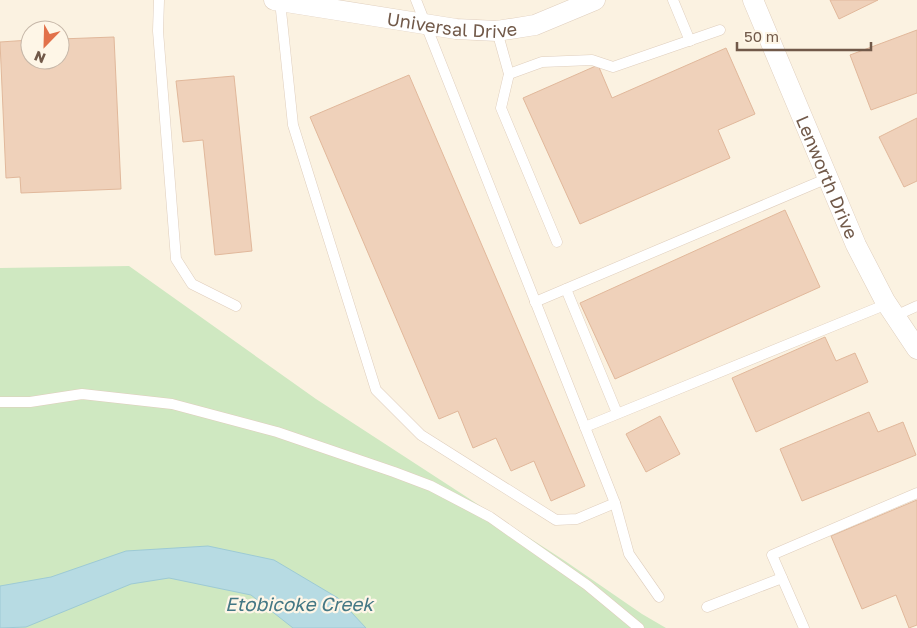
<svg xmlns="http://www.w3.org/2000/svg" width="917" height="628" font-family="'Golos Text',sans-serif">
  <rect width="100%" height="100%" fill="#fbf2e1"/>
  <polygon fill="#cfe8c1" points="129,266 316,399 565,561 642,614 666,628 0,628 0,268"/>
  <polygon fill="#b7dbe3" stroke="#9dcad5" points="208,546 274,560 338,598 366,628 293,628 251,595 169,578 131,584 26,627 0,628 0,586 51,577 126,551"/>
  <g fill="#efd1ba" stroke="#e1b89b">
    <polygon points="830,0 878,0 839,19"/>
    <polygon points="917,30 917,93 871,110 850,55"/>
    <polygon points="114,37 121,189 21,193 20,177 6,178 0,42 30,40 30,60 60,60 60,39"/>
    <polygon points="726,48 755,114 718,130 730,158 580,224 523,98 598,65 612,98"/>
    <polygon points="409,75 585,486 551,501 534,461 511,471 496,438 473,448 458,411 439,419 310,117"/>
    <polygon points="234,76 252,251 215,255 203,140 183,142 176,81"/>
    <polygon points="917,118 917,181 904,187 879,137"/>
    <polygon points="785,210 820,287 615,379 580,303"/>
    <polygon points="825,337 836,361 855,353 868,382 756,432 732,378"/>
    <polygon points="869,412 878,432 903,422 916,455 802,501 780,449"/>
    <polygon points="660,416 680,454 646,472 626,434"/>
    <polygon points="917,500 917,625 909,628 896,595 862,609 831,536"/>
  </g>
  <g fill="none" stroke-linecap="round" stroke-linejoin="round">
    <g stroke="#dfcebd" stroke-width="11">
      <g id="lane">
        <polyline points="159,0 158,31 176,259 192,284 236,306"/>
        <polyline points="673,0 690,41"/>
        <polyline points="280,1 293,125 376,390 421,435 556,520 577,519 615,503 416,0"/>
        <polyline points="497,31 509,74 501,108 557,242"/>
        <polyline points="509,74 542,62 592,60 613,67 720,30"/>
        <polyline points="566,289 617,413"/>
        <polyline points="535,302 828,178"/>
        <polyline points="895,316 917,306"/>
        <polyline points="0,402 30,402 82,394 172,404 277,432 394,472 431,486 490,517 587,585 639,628"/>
        <polyline points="585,427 887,304"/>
        <polyline points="615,503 629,554 659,597"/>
        <polyline points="707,607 782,578"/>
        <polyline points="804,628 772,555 917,493"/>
      </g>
    </g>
    <g stroke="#dfcebd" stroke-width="21">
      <g id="street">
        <path id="s1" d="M274,0L456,29L497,31L535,25L595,0"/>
        <path id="s2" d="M753,0L856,245L885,301L917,349"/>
      </g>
    </g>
    <use href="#lane" stroke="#fff" stroke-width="10"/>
    <use href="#street" stroke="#fff" stroke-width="20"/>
  </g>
  <g text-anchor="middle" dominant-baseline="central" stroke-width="4.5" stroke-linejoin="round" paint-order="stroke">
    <g font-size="18" fill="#715949" stroke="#fef6e7">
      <text stroke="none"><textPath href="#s1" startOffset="180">Universal Drive</textPath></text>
      <text stroke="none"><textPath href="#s2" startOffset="192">Lenworth Drive</textPath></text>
    </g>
    <g font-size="19" font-style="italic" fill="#447784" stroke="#fef6e7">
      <text x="299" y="603">Etobicoke Creek</text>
    </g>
  </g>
  <g transform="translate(45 45) rotate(203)"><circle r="24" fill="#fef6e7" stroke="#c6b7a8"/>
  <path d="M0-4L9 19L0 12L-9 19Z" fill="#e2714a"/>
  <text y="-8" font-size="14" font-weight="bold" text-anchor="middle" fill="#715949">N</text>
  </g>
  <path d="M737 42v8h134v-8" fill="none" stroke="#715949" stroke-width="2.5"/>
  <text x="744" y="42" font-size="15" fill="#715949" stroke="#fef6e7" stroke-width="4" paint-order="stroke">50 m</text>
</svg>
